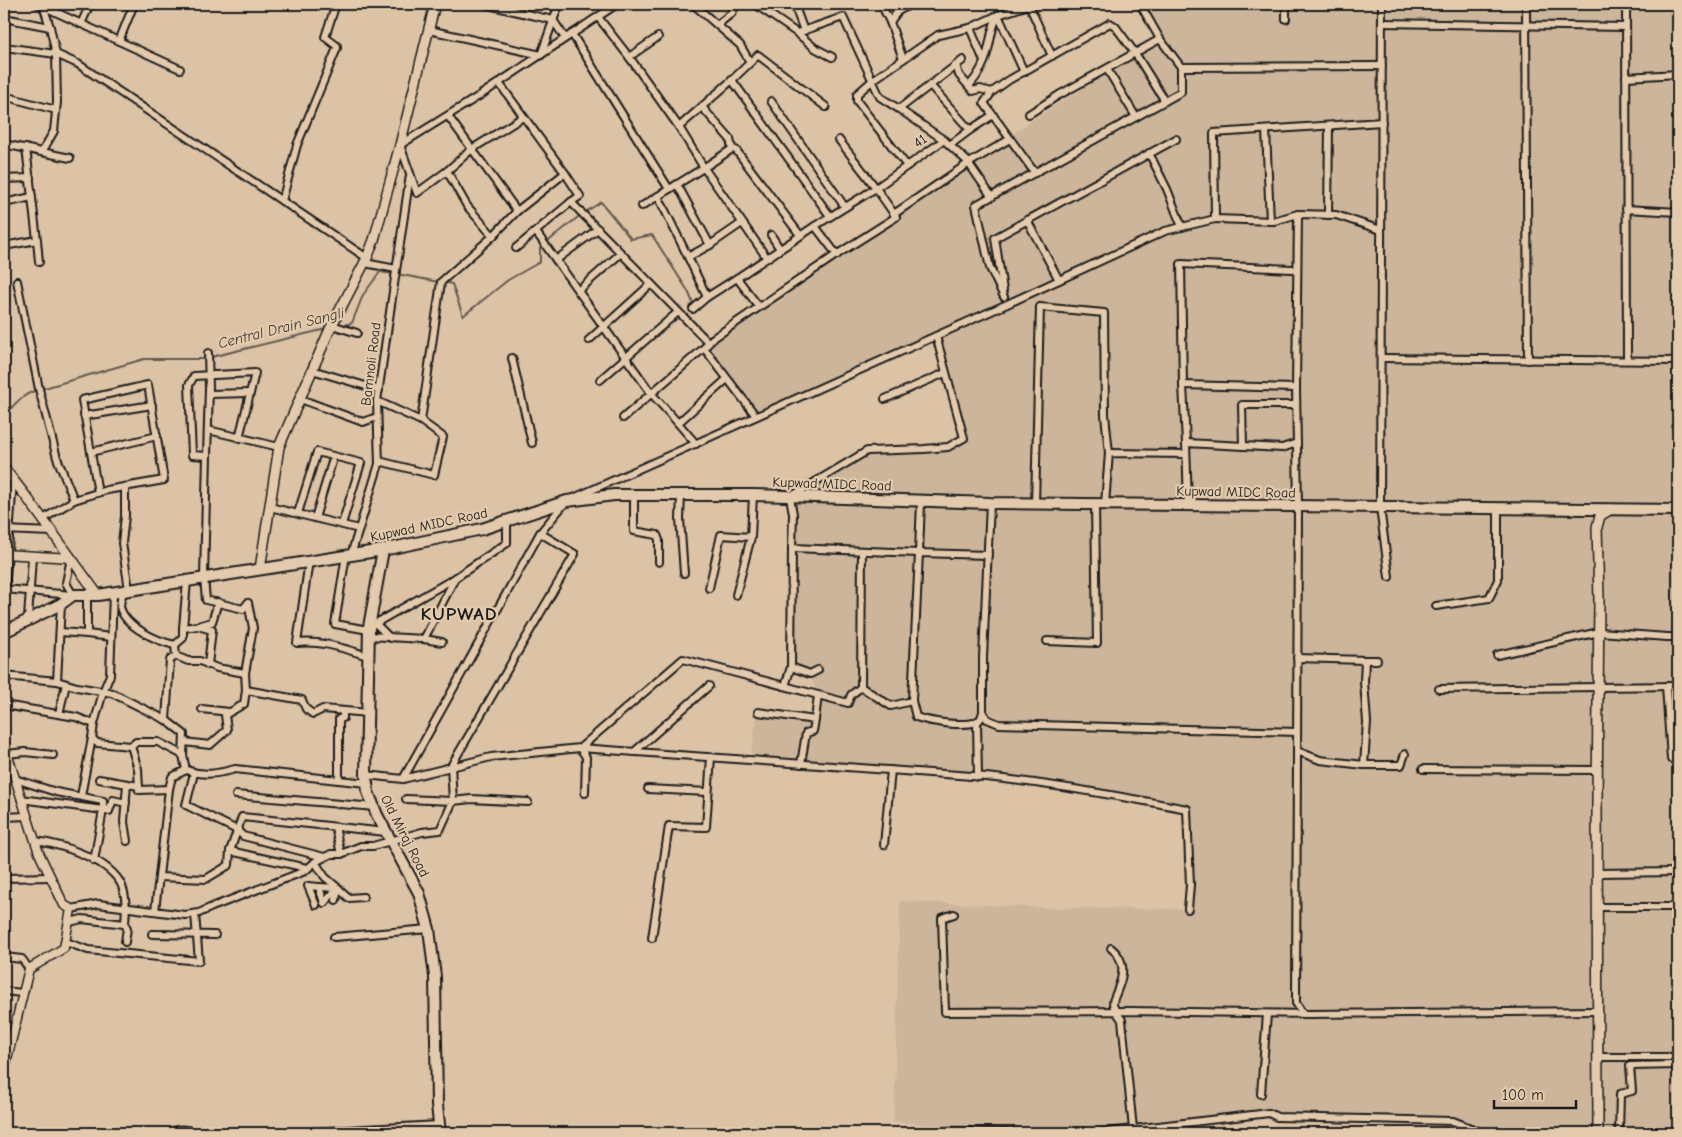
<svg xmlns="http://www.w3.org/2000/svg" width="1682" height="1137" font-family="'Comic Neue',sans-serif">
  <rect width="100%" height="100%" fill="#dcc3a6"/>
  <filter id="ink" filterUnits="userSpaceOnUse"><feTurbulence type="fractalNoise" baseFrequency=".02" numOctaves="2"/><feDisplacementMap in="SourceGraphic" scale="10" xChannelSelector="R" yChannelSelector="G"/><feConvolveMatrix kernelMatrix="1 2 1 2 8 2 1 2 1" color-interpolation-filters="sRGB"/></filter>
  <g filter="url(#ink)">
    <polygon fill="#ccb59a" points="1145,4 1678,4 1678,1133 1450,1133 1453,1121 1277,1117 1269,1113 1133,1129 1065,1133 1041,1133 894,1122 900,901 1050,908 1188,909 1187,809 978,777 750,760 758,712 815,720 818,697 810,674 791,667 790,497 867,451 924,449 955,443 964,438 934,340 756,416 733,386 709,343 896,218 1035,118 1163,39"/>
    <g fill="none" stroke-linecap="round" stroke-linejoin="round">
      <g stroke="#635a50" stroke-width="2">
        <polyline points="397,274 439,282"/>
        <polyline points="444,282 452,284 463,316 508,280 540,262 540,248 578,217 601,202 631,239 652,235 688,291 693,303"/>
        <polyline points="340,326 352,323 363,295 380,272 393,274"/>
        <polyline points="41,389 144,359 203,359 326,329"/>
        <path d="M4,417C12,406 23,394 37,390"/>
      </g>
      <g stroke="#1c1c1c" stroke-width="10">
        <g id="minor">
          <polyline points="38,4 180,69"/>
          <polyline points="483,4 553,20 565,38"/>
          <polyline points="693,4 740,45 750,62"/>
          <polyline points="755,4 797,33 843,17 880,97 899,109"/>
          <polyline points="794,4 804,31"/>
          <polyline points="881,4 890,22"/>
          <polyline points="1140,4 1160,39 1181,67 1382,66"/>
          <polyline points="1286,4 1286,19"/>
          <polyline points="1382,4 1380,507 1389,577"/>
          <polyline points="1526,4 1528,360"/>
          <polyline points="1626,4 1627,360"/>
          <polyline points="43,5 50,27"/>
          <polyline points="1029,5 1052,56"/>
          <polyline points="598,17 630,58 679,127"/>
          <polyline points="4,18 50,27 56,54 78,64 367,258"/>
          <polyline points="1382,23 1626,27"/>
          <polyline points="81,24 90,4"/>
          <polyline points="717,25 732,13 736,4"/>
          <polyline points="970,28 984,61"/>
          <polyline points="429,30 541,55 559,4"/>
          <polyline points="797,33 815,48 832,57"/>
          <polyline points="572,34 669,189"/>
          <polyline points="1160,39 1135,53 1165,101"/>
          <polyline points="119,41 134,4"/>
          <polyline points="4,47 56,54 57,102 54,131 42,152"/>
          <polyline points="629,57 658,37"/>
          <polyline points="903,59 890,22 898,11 911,4"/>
          <polyline points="956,65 959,75 973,91 980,89 992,92"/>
          <polyline points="1107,69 1136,117"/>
          <polyline points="1626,77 1678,74"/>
          <polyline points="732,80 679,127 704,168 767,258"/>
          <polyline points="499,83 565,173 580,196 571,202"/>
          <polyline points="930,85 970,130 950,145"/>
          <path d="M969,86C978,76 985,63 988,50C991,38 992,26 998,15L1024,72"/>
          <polyline points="4,96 56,110"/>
          <polyline points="771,101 845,207"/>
          <polyline points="702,107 730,139 732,149 736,150 800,235"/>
          <polyline points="826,107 758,55 732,80 830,216"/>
          <polyline points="1029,114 1059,95 1135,53 1115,26 1110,23 1009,80 992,92 984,103 1035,173"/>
          <polyline points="523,117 472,149 447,171 417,193 400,145 479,96 617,4"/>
          <polyline points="970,130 993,115"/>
          <polyline points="1266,130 1270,221"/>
          <polyline points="944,140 899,109 963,60"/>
          <polyline points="4,144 70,158"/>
          <polyline points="1149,153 1167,189 1182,227"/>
          <polyline points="907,166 857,101 857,94 873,80 938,35 970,28 998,15 1032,4"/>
          <polyline points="447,171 467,206 493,236"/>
          <polyline points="4,179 30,178"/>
          <polyline points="677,184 710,245 742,223"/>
          <polyline points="658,196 688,257"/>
          <polyline points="282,201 297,145 337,48 337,46 325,37 336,4"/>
          <polyline points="4,203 32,197"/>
          <polyline points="642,206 705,167 732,149"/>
          <polyline points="1626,209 1678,212"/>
          <polyline points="517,211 565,173"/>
          <polyline points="894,214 876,188 944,140 967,161 992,197"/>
          <polyline points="1298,214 1274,221 1215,219 1214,133 1382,122"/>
          <polyline points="1328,215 1329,126"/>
          <polyline points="1027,220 1059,280"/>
          <polyline points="536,232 651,393 678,423"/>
          <polyline points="771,235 780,249"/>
          <polyline points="37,240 39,262"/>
          <polyline points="4,246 37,240 26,148"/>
          <polyline points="516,248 571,202 709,343"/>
          <polyline points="837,255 815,226 876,188 839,140"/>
          <polyline points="556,260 598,229"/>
          <polyline points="365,263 396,269"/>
          <polyline points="17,281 39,389 57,458 74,500"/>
          <polyline points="579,290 621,253"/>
          <polyline points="1003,290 995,238 1176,139"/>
          <polyline points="707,297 737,278"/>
          <polyline points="1004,297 990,268 976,205 1181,92 1181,67"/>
          <polyline points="759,307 737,278 815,226"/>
          <polyline points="693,309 707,297 688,257 710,245"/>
          <polyline points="332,325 357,333"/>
          <polyline points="589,340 651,284"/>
          <polyline points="512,358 532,443"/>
          <polyline points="1381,358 1678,361"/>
          <polyline points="312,370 379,390"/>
          <polyline points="600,380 678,312"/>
          <polyline points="1183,385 1296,388 1298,506 1296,1003 1303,1014"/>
          <polyline points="1296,388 1298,214 1336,215 1381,230"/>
          <polyline points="209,394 250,393"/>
          <polyline points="300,399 363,422 377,417"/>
          <polyline points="885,399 945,373"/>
          <polyline points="377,401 421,421 441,282 493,236 517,211 448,116"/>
          <polyline points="84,416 152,405"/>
          <polyline points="756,416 704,348 712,339 833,257 896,217 894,214 969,163 1010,139"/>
          <polyline points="623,418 704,348"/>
          <polyline points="208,430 279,447"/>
          <polyline points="239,438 255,373 194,376 189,385 192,455 207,456 204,578 206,600 243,609 248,603"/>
          <polyline points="1186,443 1183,385 1181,264 1292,269"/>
          <polyline points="696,444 678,423 727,379"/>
          <polyline points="1243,446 1242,405 1296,405"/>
          <polyline points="91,452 157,436"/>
          <polyline points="207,456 209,388 208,353"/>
          <polyline points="379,461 434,475 443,437 421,421"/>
          <polyline points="125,487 125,516 122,543 129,590"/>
          <polyline points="634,495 634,531 657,535 659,540 659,562"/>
          <polyline points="681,495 680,519 684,573"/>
          <polyline points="576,497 1005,305 1165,231 1215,219"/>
          <polyline points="921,501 919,553 792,548 793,514 790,497 867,451 924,449 948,447 964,438 936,336"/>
          <polyline points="990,503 983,657 983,712 987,719 999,724 1297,732"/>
          <polyline points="1035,504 1040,307 1104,313 1105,415 1109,453"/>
          <polyline points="1105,504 1109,453 1186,454"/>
          <polyline points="1188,505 1186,443 1282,448 1297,443"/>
          <polyline points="270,507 359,529"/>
          <polyline points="298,513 317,452 361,463 342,524"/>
          <polyline points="315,518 332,462"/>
          <polyline points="43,519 74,500 107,490 164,480 148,385 82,400 98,493"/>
          <polyline points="4,530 52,532"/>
          <polyline points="751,537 753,495"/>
          <polyline points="792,548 791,667 810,674 818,670"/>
          <polyline points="862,551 861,687 891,706 912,701"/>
          <polyline points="346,555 335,624 369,630"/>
          <polyline points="351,555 379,464 377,401 410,175"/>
          <polyline points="71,558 66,583 73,595"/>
          <path d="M309,561L297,643C322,640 345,649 368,656"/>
          <polyline points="187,581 183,628 198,626"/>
          <polyline points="709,588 721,535 751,537 736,595"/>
          <polyline points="4,589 72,595"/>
          <path d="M123,591C122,596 120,602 120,607C125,627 157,641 175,645"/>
          <polyline points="4,605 13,481"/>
          <polyline points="1436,606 1489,598 1498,580 1498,508"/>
          <polyline points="28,619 32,557"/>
          <polyline points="375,623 390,638"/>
          <polyline points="369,627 455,578 507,543 507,522"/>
          <polyline points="60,632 87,634 87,595"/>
          <polyline points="87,634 111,637"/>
          <polyline points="369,636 424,639 455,578"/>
          <polyline points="424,639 442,642"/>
          <polyline points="1047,641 1097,643 1095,504"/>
          <polyline points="175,645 176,656 188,661 200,661 217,668 245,673 253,628 248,603"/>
          <polyline points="175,645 183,638 183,628"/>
          <polyline points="1497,655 1599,632 1667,637 1678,637"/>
          <polyline points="1297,658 1365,660"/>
          <polyline points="208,665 212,630 198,626 212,622 218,602"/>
          <polyline points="245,673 246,690"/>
          <polyline points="4,676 57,681 77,687 112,693 166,720 170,660 176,656"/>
          <polyline points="57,681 61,604"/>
          <polyline points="785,686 791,667"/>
          <polyline points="1666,686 1671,759 1678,759"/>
          <polyline points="1439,689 1678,686"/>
          <path d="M4,705L76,717L94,724L92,738L97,743L131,746L136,742H158L183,755L186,770C203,776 218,774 235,769L367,783"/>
          <polyline points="202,709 229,712"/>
          <polyline points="758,712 815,720 818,695"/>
          <path d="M983,712C982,716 981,720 977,722C961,727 931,722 916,717L912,701L919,553L988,555"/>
          <polyline points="59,714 66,684"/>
          <polyline points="166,720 184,734 183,755"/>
          <polyline points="977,721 978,777"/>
          <polyline points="94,724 103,692 110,675 113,593"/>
          <polyline points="184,742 210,745 227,730 225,715 244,704 246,690 302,700 306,709 313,714 323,709 368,713"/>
          <polyline points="131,746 138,769 139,790 169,789 172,777 186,770"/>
          <polyline points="580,748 683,659 848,703 851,695 861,687"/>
          <polyline points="580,748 586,757 585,793"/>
          <polyline points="1297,751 1320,760 1364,765 1401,765 1405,754"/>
          <polyline points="634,752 709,686"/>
          <polyline points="7,754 25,752 53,755"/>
          <polyline points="801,764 806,733 813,731 815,720"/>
          <polyline points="1364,765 1367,722 1364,682 1365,660 1377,660"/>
          <polyline points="1423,769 1597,770"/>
          <polyline points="194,773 186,805 237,830 243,836 324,857"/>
          <path d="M366,775L403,779L491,757L580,748L986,777C1054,784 1120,796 1187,809L1190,885L1188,909"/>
          <polyline points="15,779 56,792 103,801 103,810 109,811 113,800 126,803"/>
          <polyline points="99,779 139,786"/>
          <polyline points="403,779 540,533 565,503"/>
          <polyline points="339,780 339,719 343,718 343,711"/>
          <polyline points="127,784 124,822 127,841"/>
          <polyline points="648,789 708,792"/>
          <polyline points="236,795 375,807"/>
          <polyline points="81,796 92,738"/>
          <polyline points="21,799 103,810 94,861"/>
          <polyline points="528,802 471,799 453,801 451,766 575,554 540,533"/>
          <polyline points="4,817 27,816"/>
          <polyline points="335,827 341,854"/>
          <path d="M35,841C61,844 105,858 120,882C127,894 126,911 125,924L82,919L70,922"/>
          <polyline points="884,845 891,770"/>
          <polyline points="230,851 242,817 386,832"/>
          <polyline points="315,862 325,877 338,888 324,903 319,887 308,886 316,905"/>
          <polyline points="1598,873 1678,872"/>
          <polyline points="159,877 206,879 229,865 230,851 307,868"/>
          <polyline points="4,878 50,877"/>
          <polyline points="319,887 338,888"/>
          <polyline points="336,900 338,888 349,898 363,897"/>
          <polyline points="1597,907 1678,907"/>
          <polyline points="71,909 98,904 185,915 199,913 212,907 305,871 315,862 331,854 341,854 361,846 373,846 422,832 440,830 453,801 406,799"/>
          <polyline points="155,911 169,789"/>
          <polyline points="954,914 942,918 945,1012 1131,1011 1310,1014 1598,1011"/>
          <polyline points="125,924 127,928 125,942"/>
          <polyline points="152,934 215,935"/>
          <polyline points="334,937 429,929"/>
          <polyline points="652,938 669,826 706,827 711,757"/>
          <polyline points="66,942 88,950 199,961 195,914"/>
          <polyline points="4,957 22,959 29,969"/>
          <polyline points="4,991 22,993"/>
          <polyline points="1599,1057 1678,1057"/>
          <polyline points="1261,1094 1267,1014"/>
          <polyline points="1133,1129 1269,1113 1277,1117 1453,1121 1483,1133"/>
          <path d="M170,1133C179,1126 191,1131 201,1133"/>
          <polyline points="291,1133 439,1125"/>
          <polyline points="942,1133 946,1131 1018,1133"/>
          <path d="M1098,1133L1133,1129L1122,1020C1119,1015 1113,1009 1113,1003C1113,998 1116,995 1117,991C1124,974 1126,960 1111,948"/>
          <polyline points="1619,1133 1620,1094 1632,1091 1630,1066 1678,1065"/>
        </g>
      </g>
      <g stroke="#1c1c1c" stroke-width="11">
        <g id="tertiary">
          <polyline points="4,554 71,558"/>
          <polyline points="4,744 39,853 64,905 71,909 64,948 29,969 4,1071"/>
        </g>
      </g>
      <g stroke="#1c1c1c" stroke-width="12">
        <g id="secondary">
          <polyline points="4,468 28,499 98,595"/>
          <polyline points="260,569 279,447 330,329 367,258 374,240 400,145 435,4"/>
          <polyline points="1598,1133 1597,802 1599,599 1597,527 1600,516 1611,509"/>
        </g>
      </g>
      <g stroke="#1c1c1c" stroke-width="14">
        <g id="primary">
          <polyline points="383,550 369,627 366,775 368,792 377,815 419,893 429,929 435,977 437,1105 440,1133"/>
          <polyline points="4,632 61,604 73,595 98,595 383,550 482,529 567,501 614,495 753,495 990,503 1678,510"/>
        </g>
      </g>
      <use href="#minor" stroke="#e4caac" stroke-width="6"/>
      <use href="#tertiary" stroke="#e4caac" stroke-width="8"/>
      <use href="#secondary" stroke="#e4caac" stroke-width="9"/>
      <use href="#primary" stroke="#e4caac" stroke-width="10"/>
    </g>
  </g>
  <g text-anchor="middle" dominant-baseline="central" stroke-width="4.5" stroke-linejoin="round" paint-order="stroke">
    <g font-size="14" fill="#1c1c1c" stroke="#e4caac">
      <text transform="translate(920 141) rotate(-36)">41</text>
      <text transform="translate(371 364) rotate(-83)">Bamnoli Road</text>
      <text transform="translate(832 484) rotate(2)">Kupwad MIDC Road</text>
      <text transform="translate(1236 492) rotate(1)">Kupwad MIDC Road</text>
      <text transform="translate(429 525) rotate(-12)">Kupwad MIDC Road</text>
      <text transform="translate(405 836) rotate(63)">Old Miraj Road</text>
    </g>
    <g font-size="15" font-style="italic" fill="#403b36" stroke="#e4caac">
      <text transform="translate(281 328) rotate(-14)">Central Drain Sangli</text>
    </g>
    <g font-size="19" font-weight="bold" letter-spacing="1" fill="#1c1c1c" stroke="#e4caac">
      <text x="459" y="614">KUPWAD</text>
    </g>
  </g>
  <rect width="1682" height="1137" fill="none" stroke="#e4caac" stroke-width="20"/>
  <rect x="10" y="10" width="1662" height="1117" fill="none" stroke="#1c1c1c" stroke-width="2" filter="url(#ink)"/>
  <path d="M1494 1100v8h82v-8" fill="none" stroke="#1c1c1c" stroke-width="2.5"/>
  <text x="1502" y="1100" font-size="15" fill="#1c1c1c" stroke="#e4caac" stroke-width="4" paint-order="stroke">100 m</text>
</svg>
